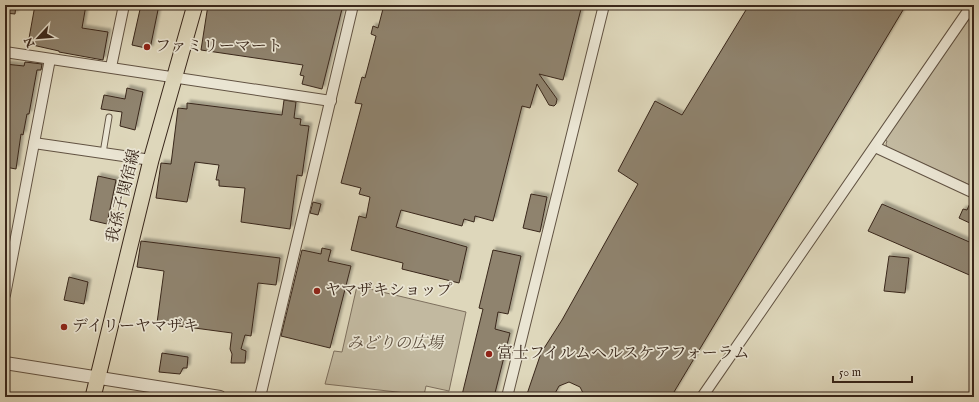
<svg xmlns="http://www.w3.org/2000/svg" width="979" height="402" font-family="'IM FELL English','Noto Serif JP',serif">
  <defs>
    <filter id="shadow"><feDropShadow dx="3" dy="-3" stdDeviation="1" flood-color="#0004"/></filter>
  </defs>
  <rect width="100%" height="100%" fill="#ded7bb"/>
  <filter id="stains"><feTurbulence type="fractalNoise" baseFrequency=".005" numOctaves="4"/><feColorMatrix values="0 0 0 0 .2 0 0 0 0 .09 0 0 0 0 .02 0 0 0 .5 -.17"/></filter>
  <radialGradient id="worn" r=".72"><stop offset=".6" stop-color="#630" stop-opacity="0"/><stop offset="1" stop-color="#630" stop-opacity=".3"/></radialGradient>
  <g fill="#c2b9a0" stroke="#7e705e">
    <polygon points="974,12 974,187 887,147 886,144 887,141 884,139"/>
    <polygon points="357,286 466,312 449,391 426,386 424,395 325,384 334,351 342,352"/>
  </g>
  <g fill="#8f836e" stroke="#39271b" filter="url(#shadow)">
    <polygon points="5,5 16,5 15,14 5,13"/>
    <polygon points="35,5 86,5 82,28 108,32 103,60 59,52 59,51 28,44"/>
    <polygon points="141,5 159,5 150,49 132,45"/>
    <polygon points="208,5 343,5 322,89 302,84 304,76 300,75 303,65 201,50"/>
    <polygon points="384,5 582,5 563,80 539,74 557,99 556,104 554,106 549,105 537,84 530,108 522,106 493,221 475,216 474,222 464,219 462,226 401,210 396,227 467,247 459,283 402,269 403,263 351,250 359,216 366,218 370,197 359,194 361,188 341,183 362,104 355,103 362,77 365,78 376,36 371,34 373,26 378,28"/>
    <polygon points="749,5 906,5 671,397 585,397 580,387 569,382 559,386 553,397 526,397 541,353 562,320 638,184 618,171 655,101 682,115"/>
    <polygon points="25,62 42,64 41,70 37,70 29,114 27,114 23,135 21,134 16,169 5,167 5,64 24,66"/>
    <polygon points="127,88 143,92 135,130 120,126 122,112 101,109 104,95 125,99"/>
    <polygon points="284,100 296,102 294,118 301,119 300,125 309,126 302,176 297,175 290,229 241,222 245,188 219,186 219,180 216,180 219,165 195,162 187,202 156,198 161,163 171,164 178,108 187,109 187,103 282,115"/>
    <polygon points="98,176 116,180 107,224 90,220"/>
    <polygon points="531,194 547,197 540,232 523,228"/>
    <polygon points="972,199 974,199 974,225 959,218 963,209 967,210"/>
    <polygon points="313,202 321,204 318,215 310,213"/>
    <polygon points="882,204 974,244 974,277 868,231"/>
    <polygon points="141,241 280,258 276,285 258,283 251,336 245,335 241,349 246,351 245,363 231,363 232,354 230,349 232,333 157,323 164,271 137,267"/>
    <polygon points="322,248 331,250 328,261 351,266 330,348 281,336 302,250 321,254"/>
    <polygon points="493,250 521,256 508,314 498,312 495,329 510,333 494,397 469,397 462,395 483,309 479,308"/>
    <polygon points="889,256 909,258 905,293 884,291"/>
    <polygon points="69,277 88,282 84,304 64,300"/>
    <polygon points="162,353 188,357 187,368 183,368 180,374 159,372"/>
  </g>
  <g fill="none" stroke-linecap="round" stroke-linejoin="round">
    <g stroke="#625343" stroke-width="7">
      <polyline id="service" points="103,153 109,117"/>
    </g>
    <g stroke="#625343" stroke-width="12">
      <g id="minor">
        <polyline points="5,52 331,101"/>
        <polyline points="111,67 124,5"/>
        <polyline points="34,143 151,160"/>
        <polyline points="875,147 974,193"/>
        <polyline points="5,295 50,59"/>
        <polyline points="260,397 353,5"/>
        <polyline points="507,397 604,5"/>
        <polyline points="702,397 972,5"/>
      </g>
    </g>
    <g stroke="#625343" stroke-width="14">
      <polyline id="tertiary" points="5,363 220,397"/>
    </g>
    <g stroke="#39271b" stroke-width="17">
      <polyline id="primary" points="93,397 151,160 195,5"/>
    </g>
    <use href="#service" stroke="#eae5d3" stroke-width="5"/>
    <use href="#minor" stroke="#eae5d3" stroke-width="10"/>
    <use href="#tertiary" stroke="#eae5d3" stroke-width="12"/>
    <use href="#primary" stroke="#ded7bb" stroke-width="15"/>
  </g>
  <g fill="#8f2418" stroke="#eae5d3" stroke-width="1.5">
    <circle cx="147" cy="47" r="4"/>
    <circle cx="317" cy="291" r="4"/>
    <circle cx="64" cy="327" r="4"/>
    <circle cx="489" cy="354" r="4"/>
  </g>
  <g text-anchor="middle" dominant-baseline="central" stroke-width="3.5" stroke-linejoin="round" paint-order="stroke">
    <g font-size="16" fill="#39271b" stroke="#eae5d3" text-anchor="start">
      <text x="155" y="47">ファミリーマート</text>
      <text x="325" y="291">ヤマザキショップ</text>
      <text x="72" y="327">デイリーヤマザキ</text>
      <text x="497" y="354">富士フイルムヘルスケアフォーラム</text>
    </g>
    <g font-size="16" fill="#39271b" stroke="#eae5d3">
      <text transform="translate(124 196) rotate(-76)">我孫子関宿線</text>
    </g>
    <g font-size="16" font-style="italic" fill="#5b4c3c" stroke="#eae5d3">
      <text x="395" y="344">みどりの広場</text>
    </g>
  </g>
  <rect width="979" height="402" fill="none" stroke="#ded7bb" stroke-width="20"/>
  <rect x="6" y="6" width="967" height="390" fill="none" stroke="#39271b" stroke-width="2"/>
  <rect x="10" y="10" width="959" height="382" fill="none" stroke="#39271b"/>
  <g transform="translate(38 38) rotate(244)" stroke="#eae5d3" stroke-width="3" paint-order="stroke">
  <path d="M0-3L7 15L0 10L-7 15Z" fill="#39271b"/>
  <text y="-6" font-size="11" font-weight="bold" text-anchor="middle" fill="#39271b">N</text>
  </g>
  <path d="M833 376v6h79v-6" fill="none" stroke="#39271b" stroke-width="2"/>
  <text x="839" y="376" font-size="12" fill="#39271b" stroke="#eae5d3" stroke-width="3" paint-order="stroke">50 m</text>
  <rect width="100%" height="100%" filter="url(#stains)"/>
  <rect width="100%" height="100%" fill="url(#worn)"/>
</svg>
